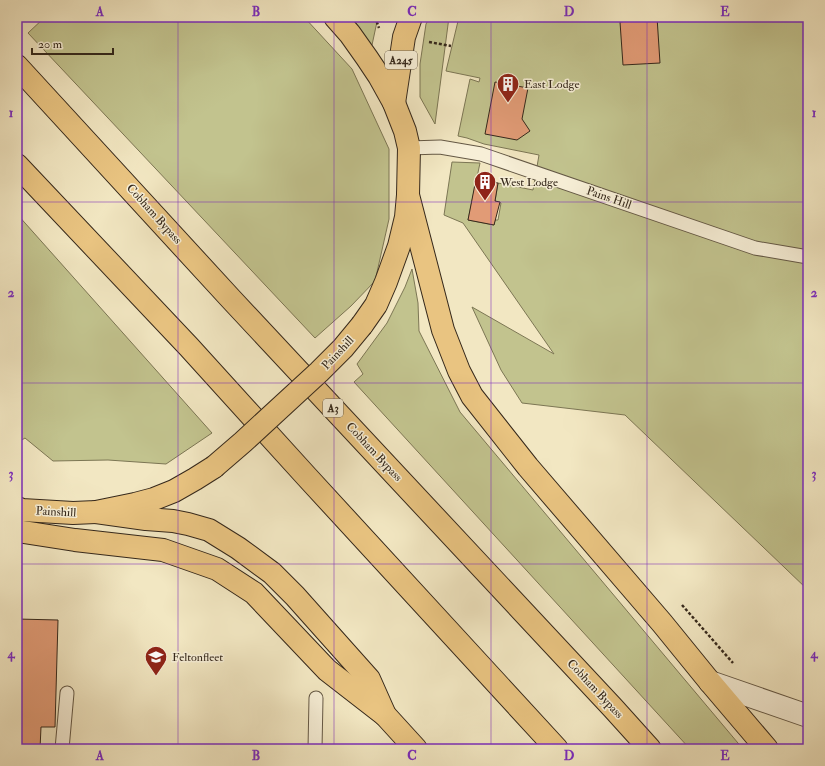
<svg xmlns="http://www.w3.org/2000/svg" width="825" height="766" font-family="'IM FELL Double Pica',serif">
  <rect width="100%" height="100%" fill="#f2e7c2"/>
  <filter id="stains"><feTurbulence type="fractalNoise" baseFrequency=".005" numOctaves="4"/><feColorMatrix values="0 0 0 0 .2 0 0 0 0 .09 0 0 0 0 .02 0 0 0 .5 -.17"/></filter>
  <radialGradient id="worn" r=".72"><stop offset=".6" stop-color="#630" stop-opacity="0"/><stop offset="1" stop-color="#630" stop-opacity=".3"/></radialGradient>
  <g fill="#c2c38e" stroke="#7c7654">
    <polygon points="45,17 304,17 352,69 389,149 389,219 375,281 351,306 315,338 28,33"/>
    <polygon points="352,17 378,17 372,45 370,44"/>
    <polygon points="430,17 449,17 435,124 420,97 420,64 426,24"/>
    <polygon points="459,17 808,17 808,590 625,415 522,403 501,370 472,307 554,354 463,223 444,215 452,162 480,163 468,220 494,225 495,220 498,220 501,203 495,201 498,183 533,190 539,155 484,144 467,138 458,136 470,79 479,82 480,78 446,71"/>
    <polygon points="17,214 212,433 166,464 108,460 53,461 25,438 17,443"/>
    <polygon points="412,269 418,303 419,331 460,412 743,749 690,749 354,382 363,374 357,364 387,323 405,287"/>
  </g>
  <g fill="#e19b76" stroke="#35281b">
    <polygon points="626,17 657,17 660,63 623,65 620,22 627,21"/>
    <polygon points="495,82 528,88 522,119 530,131 517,140 485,134"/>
    <polygon points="476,179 498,183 495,201 500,202 494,225 468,220"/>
    <polygon points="17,619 58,620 55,727 41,727 40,749 17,749"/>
  </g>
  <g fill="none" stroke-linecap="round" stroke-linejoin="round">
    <g stroke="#645845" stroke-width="15">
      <g id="lane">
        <polyline points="409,148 440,147 481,154 755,248 808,257"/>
        <polyline points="62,749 67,693"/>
        <polyline points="315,749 316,698"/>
      </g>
    </g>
    <g stroke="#645845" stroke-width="24">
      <polyline id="street" points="710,682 808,716"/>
    </g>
    <g stroke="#35281b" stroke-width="24">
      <g id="primary">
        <polyline points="335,17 350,34 367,58 379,76 394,103 405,131 409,148 408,195 406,217 399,246 386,282 376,305 362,325"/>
        <polyline points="394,103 404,37 411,17"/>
        <polyline points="17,508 22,510 73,513 96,512 135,504 154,499 174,491 195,479 214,467"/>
      </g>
    </g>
    <g stroke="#35281b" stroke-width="24">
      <g id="highway">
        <polyline points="17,66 231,299 613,708 650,749"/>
        <polyline points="17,165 189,347 307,477 557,749"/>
        <polyline points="408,195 443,330 459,371 472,396 528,467 662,623 710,682 767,749"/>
        <polyline points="96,512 146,519 173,521 188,524 209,530 238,548 272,573 295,596 369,679 385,715 416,749"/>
        <polyline points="17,531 75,540 163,550 217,569 254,593 327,670 385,715"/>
      </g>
    </g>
    <g stroke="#35281b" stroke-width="2.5" stroke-dasharray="3 2" stroke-linecap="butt">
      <polyline points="375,17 379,28"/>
      <polyline points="429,42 451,46"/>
      <polyline points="682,605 733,663"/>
    </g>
    <use href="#lane" stroke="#f7efd7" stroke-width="13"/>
    <use href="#street" stroke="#f7efd7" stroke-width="22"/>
    <use href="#primary" stroke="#e9c481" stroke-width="22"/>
    <use href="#highway" stroke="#e9c481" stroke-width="22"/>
    <g stroke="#35281b" stroke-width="24" stroke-linecap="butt">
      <polyline id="primary-bridge" points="214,467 243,442 319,372 343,348 362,325"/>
    </g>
    <use href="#primary-bridge" stroke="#e9c481" stroke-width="22"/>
  </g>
  <path fill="none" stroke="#7b2cbf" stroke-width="1" stroke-opacity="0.55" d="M178,17V749M334,17V749M491,17V749M647,17V749M17,202H808M17,383H808M17,564H808"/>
  <defs>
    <g id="building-pin" transform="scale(1.15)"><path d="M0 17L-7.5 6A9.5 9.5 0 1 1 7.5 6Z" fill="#8f2418" stroke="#f7efd7"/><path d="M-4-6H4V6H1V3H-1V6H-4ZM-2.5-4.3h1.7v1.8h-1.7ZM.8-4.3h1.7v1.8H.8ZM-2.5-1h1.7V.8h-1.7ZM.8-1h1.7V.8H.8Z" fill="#fff"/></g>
    <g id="school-pin" transform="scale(1.15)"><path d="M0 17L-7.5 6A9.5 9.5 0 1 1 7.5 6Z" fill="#8f2418" stroke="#f7efd7"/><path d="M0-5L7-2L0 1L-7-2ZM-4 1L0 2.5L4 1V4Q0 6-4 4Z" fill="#fff"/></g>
  </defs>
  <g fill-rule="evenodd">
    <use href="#building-pin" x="508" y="84"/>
    <use href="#building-pin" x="485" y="182"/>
    <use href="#school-pin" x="156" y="657"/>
  </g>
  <g text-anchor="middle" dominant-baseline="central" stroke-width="3" stroke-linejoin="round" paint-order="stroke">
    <g fill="#f7efd7" stroke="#6f6453" stroke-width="1">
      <rect x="385" y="51" width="32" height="18" rx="3"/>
      <rect x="323" y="399" width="20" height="18" rx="3"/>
    </g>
    <g font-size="11" font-weight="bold" fill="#35281b">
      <text x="401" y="60">A245</text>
      <text x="333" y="408">A3</text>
    </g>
    <g font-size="12" fill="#35281b" stroke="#f7efd7" text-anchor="start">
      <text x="524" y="84">East Lodge</text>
      <text x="500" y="182">West Lodge</text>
      <text x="172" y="657">Feltonfleet</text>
    </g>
    <g font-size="12" fill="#35281b" stroke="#f7efd7">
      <text transform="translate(609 198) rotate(19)">Pains Hill</text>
      <text transform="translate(154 214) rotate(48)">Cobham Bypass</text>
      <text transform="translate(338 353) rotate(-47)">Painshill</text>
      <text transform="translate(374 452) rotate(47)">Cobham Bypass</text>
      <text transform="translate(56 512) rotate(3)">Painshill</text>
      <text transform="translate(595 689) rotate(47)">Cobham Bypass</text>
    </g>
  </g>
  <rect width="825" height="766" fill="none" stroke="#f2e7c2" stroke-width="44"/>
  <path d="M32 48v6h81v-6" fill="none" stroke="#35281b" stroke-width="2"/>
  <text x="38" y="48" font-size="12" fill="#35281b" stroke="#f7efd7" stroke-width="3" paint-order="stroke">20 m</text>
  <rect x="22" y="22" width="781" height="722" fill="none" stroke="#7b2cbf" stroke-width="1.5"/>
  <g font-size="13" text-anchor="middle" font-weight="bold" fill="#7b2cbf">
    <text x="100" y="16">A</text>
    <text x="256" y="16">B</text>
    <text x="412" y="16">C</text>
    <text x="569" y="16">D</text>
    <text x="725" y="16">E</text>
    <text x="11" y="117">1</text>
    <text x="814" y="117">1</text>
    <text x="11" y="297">2</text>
    <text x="814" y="297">2</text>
    <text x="11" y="478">3</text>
    <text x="814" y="478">3</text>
    <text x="11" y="658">4</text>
    <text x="814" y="658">4</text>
    <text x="100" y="760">A</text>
    <text x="256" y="760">B</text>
    <text x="412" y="760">C</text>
    <text x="569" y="760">D</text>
    <text x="725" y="760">E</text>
  </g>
  <rect width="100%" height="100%" filter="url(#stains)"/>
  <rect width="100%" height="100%" fill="url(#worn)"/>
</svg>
